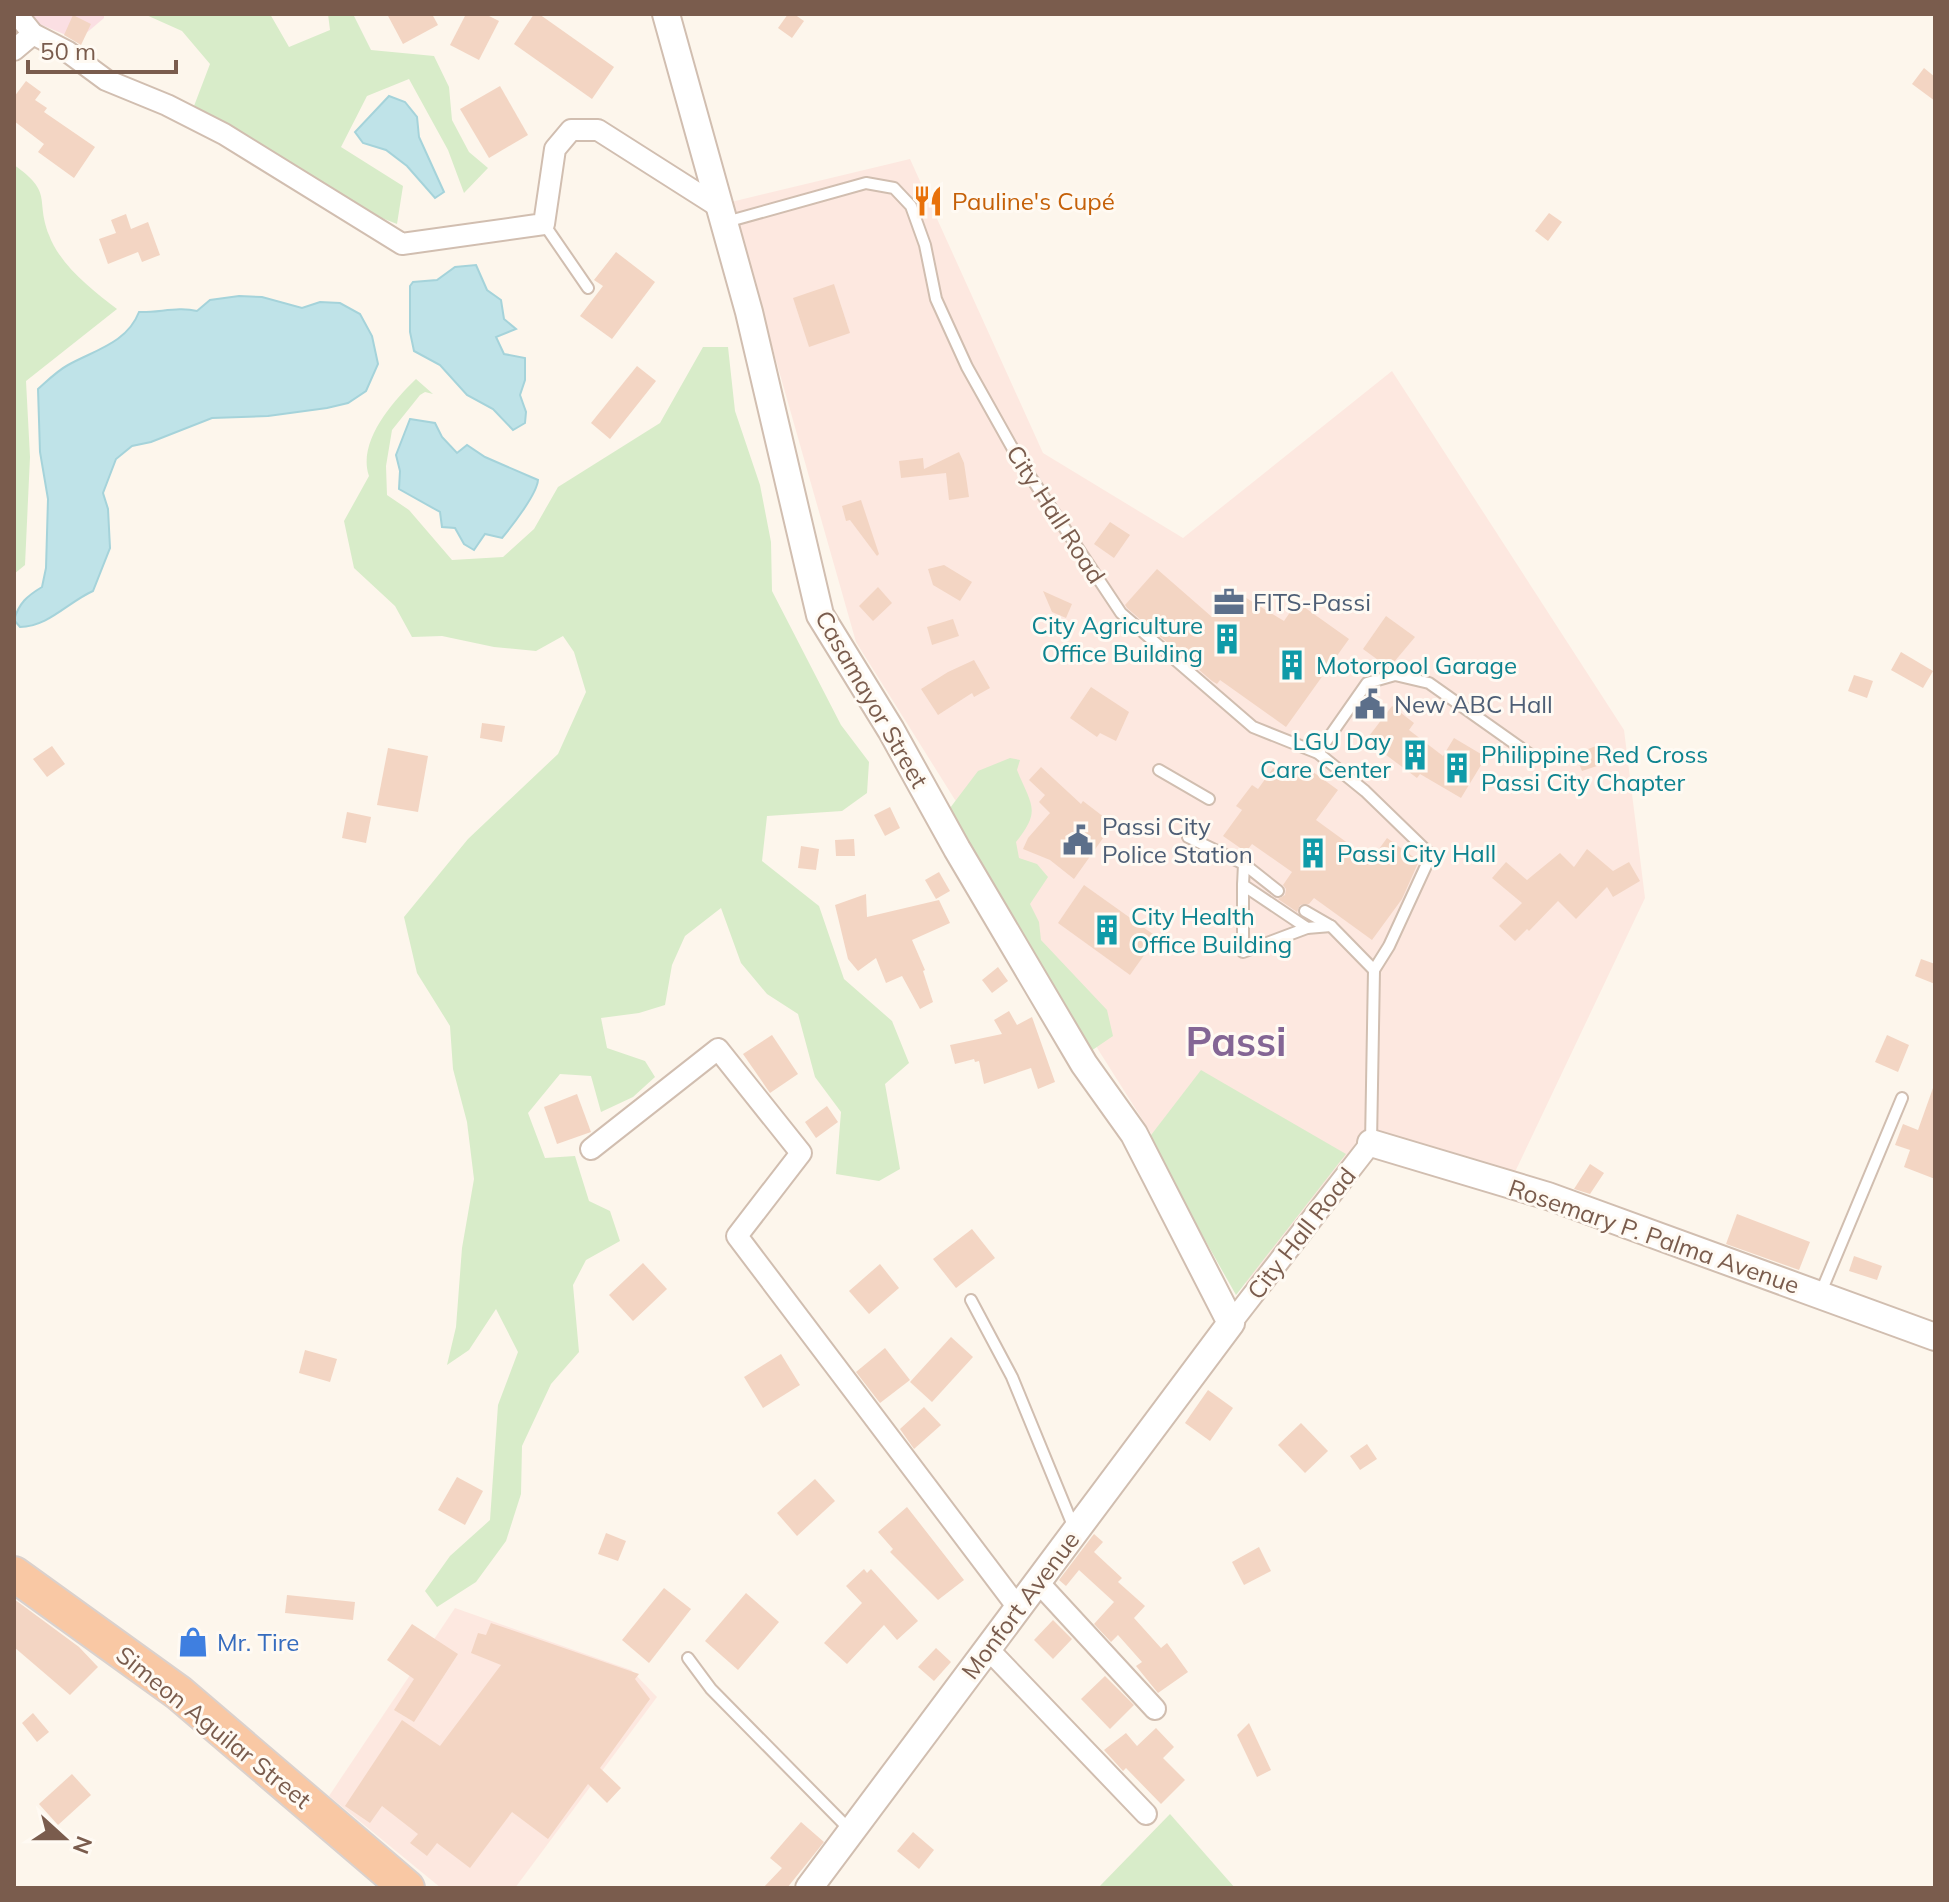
<svg xmlns="http://www.w3.org/2000/svg" width="1949" height="1902" font-family="Mulish,sans-serif">
  <rect width="100%" height="100%" fill="#fdf6ec"/>
  <g fill="#fde8e0">
    <polygon points="910,159 1043,453 1183,538 1392,371 1624,730 1645,898 1515,1172 1366,1134 1249,1288 1099,1051 967,819 856,642 731,202"/>
    <polygon points="455,1608 631,1670 657,1697 515,1888 441,1888 329,1796"/>
  </g>
  <polygon fill="#fbdfe3" points="30,14 104,14 104,18 78,40 37,23"/>
  <g fill="#d8ecc9">
    <polygon points="144,14 270,14 289,47 330,30 328,14 353,14 371,50 434,56 449,87 452,120 469,152 488,168 464,193 448,150 409,79 367,96 341,147 403,186 397,224 331,198 263,146 194,106 210,64 182,31"/>
    <path d="M14,165C54,193 35,199 49,235C60,265 92,290 117,309L26,381L30,457L25,565L14,574Z"/>
    <path d="M703,347H728L735,411L760,485L771,542L772,591L841,725L869,762L867,793L842,811L767,816L762,861L819,906L844,979L892,1021L909,1063L885,1084L900,1169L879,1181L836,1174L841,1112L815,1077L798,1014L767,994L741,963L721,908L685,936L672,965L665,1005L639,1013L601,1018L607,1048L645,1061L655,1077L633,1097L601,1112L591,1076L560,1074L528,1113L545,1158L575,1156L589,1201L610,1211L620,1241L586,1260L573,1285L579,1352L551,1384L522,1446L521,1494L506,1541L476,1582L437,1607L425,1591L450,1556L490,1520L498,1405L518,1352L496,1309L469,1350L447,1365L456,1327L462,1248L474,1179L467,1122L453,1069L450,1026L417,973L404,917L468,839L558,754L586,692L574,652L563,636L536,651L494,647L442,636L412,637L395,606L354,568L344,521L369,476C357,442 393,401 416,379L433,394L425,392L420,395L392,430L386,466L387,495L409,510L452,560L503,557L534,529L558,487L660,423Z"/>
    <path d="M1010,758L1020,760L1017,770C1031,805 1042,810 1016,842L1019,858L1037,864L1048,877L1030,904L1039,922L1041,940L1107,1010L1113,1036L1091,1051L947,812L978,771Z"/>
    <polygon points="1201,1070 1346,1154 1236,1295 1148,1139"/>
    <polygon points="1170,1814 1235,1888 1098,1888"/>
  </g>
  <g fill="#bfe3e8" stroke="#a5d3da" stroke-width="2">
    <polygon points="389,96 405,102 417,117 419,137 444,192 435,198 407,166 386,150 363,143 355,132"/>
    <polygon points="476,265 487,290 501,300 504,319 516,329 496,337 504,354 525,358 525,380 520,395 526,412 525,423 513,430 493,409 467,395 440,365 414,351 410,332 410,286 413,282 437,280 455,267"/>
    <path d="M239,296L262,297L302,308L320,302L340,303L360,314L372,336L378,364L366,391L348,403L327,408L268,416L212,418L151,442L132,446L116,459L103,493L108,509L110,548L93,591C68,602 48,627 20,627L14,620C19,603 27,596 42,587L46,568L48,499L40,452L38,389C47,381 57,371 68,365C95,350 127,343 139,312C158,313 178,306 197,311L210,300Z"/>
    <path d="M410,419L435,423L442,437L457,453L467,445L485,457L538,480C537,494 512,526 502,538L485,534L474,550L464,544L455,528L442,527L440,512L399,489L400,471L396,455Z"/>
  </g>
  <g fill="#f3d5c3">
    <polygon points="387,14 432,14 438,25 403,44"/>
    <polygon points="466,14 485,14 499,21 479,60 450,45"/>
    <polygon points="534,14 539,14 614,67 592,99 514,44"/>
    <polygon points="788,14 794,14 804,21 792,38 778,28"/>
    <polygon points="73,15 91,24 81,45 64,35"/>
    <polygon points="1924,68 1935,77 1935,101 1912,84"/>
    <polygon points="26,81 41,92 35,100 47,108 44,112 95,147 74,178 38,152 44,144 14,121 14,97"/>
    <polygon points="500,86 528,135 489,158 460,109"/>
    <polygon points="1549,213 1562,222 1548,241 1535,231"/>
    <polygon points="126,214 131,229 148,222 160,255 142,262 138,252 108,264 99,239 116,233 111,220"/>
    <polygon points="616,252 655,282 612,339 580,316 603,286 594,280"/>
    <polygon points="834,284 850,333 809,347 793,298"/>
    <polygon points="637,366 656,381 610,439 591,423"/>
    <polygon points="959,452 964,463 969,497 949,500 946,473 901,478 899,461 923,458 924,469"/>
    <polygon points="861,500 879,554 877,556 850,520 846,521 842,506"/>
    <polygon points="1110,522 1130,535 1114,558 1094,544"/>
    <polygon points="944,565 972,582 960,601 933,585 928,569"/>
    <polygon points="1157,569 1212,617 1230,588 1284,621 1297,602 1349,639 1286,727 1220,680 1217,684 1212,681 1127,608 1125,605"/>
    <polygon points="878,587 892,603 873,621 859,606"/>
    <polygon points="1043,591 1072,604 1066,618 1052,612"/>
    <polygon points="1386,616 1415,637 1389,668 1363,649"/>
    <polygon points="953,619 959,636 932,645 927,627"/>
    <polygon points="1901,652 1933,671 1923,688 1891,670"/>
    <polygon points="974,660 990,688 974,697 972,693 938,715 921,689 948,672"/>
    <polygon points="1854,675 1873,681 1867,698 1848,691"/>
    <polygon points="1091,687 1129,712 1116,741 1100,733 1097,737 1070,718"/>
    <polygon points="1392,706 1414,723 1409,730 1443,756 1454,738 1486,757 1461,798 1420,774 1417,778 1366,740"/>
    <polygon points="482,723 505,726 502,742 480,738"/>
    <polygon points="52,746 65,764 47,777 33,759"/>
    <polygon points="1596,746 1603,764 1582,771 1575,754"/>
    <polygon points="388,748 428,756 418,812 377,805"/>
    <polygon points="1302,764 1338,790 1316,820 1371,860 1387,838 1419,861 1402,899 1372,940 1314,898 1309,904 1300,905 1297,912 1278,899 1285,895 1286,889 1283,885 1292,872 1252,844 1246,852 1223,836 1242,810 1236,806 1252,785 1258,789 1273,768 1290,780"/>
    <polygon points="1041,767 1081,804 1083,801 1113,824 1074,879 1050,860 1023,849 1028,838 1050,813 1039,802 1045,795 1029,780"/>
    <polygon points="890,807 900,828 885,836 874,815"/>
    <polygon points="347,812 371,817 366,843 342,838"/>
    <polygon points="854,839 855,856 836,856 835,840"/>
    <polygon points="801,846 819,849 816,870 798,868"/>
    <polygon points="1587,849 1613,871 1629,862 1640,881 1613,897 1607,887 1576,919 1558,901 1529,931 1527,929 1515,941 1499,926 1522,903 1492,878 1506,862 1527,880 1560,853 1574,867"/>
    <polygon points="939,872 950,891 936,899 925,880"/>
    <polygon points="1084,885 1157,937 1130,975 1058,923"/>
    <polygon points="866,894 867,917 939,900 950,923 912,940 925,970 923,971 933,1002 920,1009 902,976 886,983 876,958 858,971 848,959 835,905"/>
    <polygon points="1921,959 1935,964 1935,984 1915,976"/>
    <polygon points="998,967 1008,981 992,993 982,980"/>
    <polygon points="1009,1011 1017,1025 1032,1017 1055,1082 1038,1089 1031,1068 984,1084 979,1061 975,1062 974,1059 955,1064 950,1045 1002,1034 994,1020"/>
    <polygon points="772,1035 798,1074 770,1093 743,1054"/>
    <polygon points="1887,1035 1909,1045 1898,1072 1875,1062"/>
    <polygon points="1933,1088 1935,1089 1935,1179 1904,1167 1910,1150 1895,1145 1903,1124 1918,1130"/>
    <polygon points="577,1094 591,1132 557,1144 544,1107"/>
    <polygon points="827,1106 838,1122 816,1138 805,1122"/>
    <polygon points="1590,1164 1604,1173 1590,1194 1574,1189"/>
    <polygon points="1737,1214 1810,1242 1799,1270 1726,1244"/>
    <polygon points="972,1229 995,1258 956,1288 933,1259"/>
    <polygon points="1854,1256 1882,1266 1877,1280 1849,1271"/>
    <polygon points="643,1263 667,1289 633,1321 609,1295"/>
    <polygon points="880,1264 899,1288 869,1314 849,1291"/>
    <polygon points="951,1337 973,1357 932,1402 910,1382"/>
    <polygon points="885,1348 910,1380 880,1403 856,1372"/>
    <polygon points="305,1350 337,1359 330,1382 299,1373"/>
    <polygon points="781,1354 800,1385 763,1408 744,1377"/>
    <polygon points="1208,1390 1233,1408 1210,1441 1185,1423"/>
    <polygon points="924,1407 941,1425 914,1449 900,1429"/>
    <polygon points="1301,1423 1328,1451 1305,1473 1278,1445"/>
    <polygon points="1367,1444 1377,1459 1360,1470 1350,1456"/>
    <polygon points="457,1477 483,1491 465,1525 438,1510"/>
    <polygon points="815,1479 835,1501 797,1536 777,1513"/>
    <polygon points="907,1507 964,1580 938,1600 890,1552 893,1549 878,1532"/>
    <polygon points="606,1533 626,1541 618,1561 598,1554"/>
    <polygon points="1094,1534 1103,1542 1094,1552 1122,1578 1118,1582 1145,1606 1134,1618 1161,1648 1167,1643 1188,1672 1158,1693 1136,1666 1142,1662 1118,1635 1111,1642 1094,1624 1114,1602 1079,1570 1066,1586 1059,1580"/>
    <polygon points="1259,1547 1271,1571 1244,1585 1232,1562"/>
    <polygon points="864,1569 867,1573 871,1569 918,1621 897,1640 884,1625 847,1664 824,1643 862,1603 846,1586"/>
    <polygon points="664,1588 691,1609 649,1663 622,1640"/>
    <polygon points="746,1593 779,1622 738,1670 705,1641"/>
    <polygon points="287,1595 355,1602 353,1620 285,1613"/>
    <polygon points="14,1599 79,1647 98,1667 70,1695 14,1647"/>
    <polygon points="1053,1620 1072,1639 1053,1659 1034,1640"/>
    <polygon points="491,1623 639,1674 635,1679 650,1699 600,1768 621,1788 607,1803 588,1784 548,1839 512,1812 470,1868 437,1843 427,1856 410,1843 418,1834 382,1806 370,1823 345,1806 402,1720 440,1746 501,1665 471,1653 478,1633 486,1635"/>
    <polygon points="412,1624 458,1654 414,1722 394,1710 414,1679 387,1660"/>
    <polygon points="936,1648 951,1662 934,1681 918,1667"/>
    <polygon points="1105,1676 1134,1705 1110,1729 1081,1699"/>
    <polygon points="33,1713 49,1732 37,1742 22,1723"/>
    <polygon points="1249,1723 1271,1770 1257,1777 1237,1735"/>
    <polygon points="1156,1728 1174,1747 1163,1758 1185,1780 1161,1804 1126,1768 1123,1771 1104,1750 1126,1733 1137,1746"/>
    <polygon points="72,1774 91,1795 58,1825 39,1804"/>
    <polygon points="801,1822 824,1842 787,1888 763,1888 782,1868 770,1858"/>
    <polygon points="913,1832 934,1850 919,1869 897,1851"/>
  </g>
  <g fill="none" stroke-linecap="round" stroke-linejoin="round">
    <g stroke="#d1beb0" stroke-width="14">
      <g id="service">
        <polyline points="726,222 866,183 894,188 911,206 925,245 936,299 967,367 1018,458 1121,613 1253,727 1318,753 1365,791 1431,855 1389,946 1374,970"/>
        <polyline points="544,224 588,288"/>
        <polyline points="1318,753 1367,683 1395,675 1429,683 1535,758"/>
        <polyline points="1159,770 1209,799"/>
        <polyline points="1188,837 1244,864 1278,891"/>
        <polyline points="1244,864 1243,885 1307,928 1331,926"/>
        <polyline points="1243,885 1243,952 1307,928"/>
        <polyline points="1305,911 1331,926 1374,970"/>
        <polyline points="1371,1143 1374,970"/>
        <polyline points="1821,1292 1902,1098"/>
        <polyline points="971,1300 1012,1377 1074,1528"/>
        <polyline points="688,1658 711,1689 851,1831"/>
      </g>
    </g>
    <g stroke="#d1beb0" stroke-width="24">
      <g id="minor">
        <polyline points="17,14 33,34 68,52 106,80 167,105 224,134 402,244 544,224 555,149 571,130 598,130 719,207"/>
        <polyline points="14,50 33,34"/>
        <polyline points="591,1149 718,1049 801,1153 737,1236 1019,1609"/>
        <polyline points="1231,1323 1371,1143"/>
        <polyline points="1038,1582 1155,1709"/>
        <polyline points="988,1649 1146,1814"/>
      </g>
    </g>
    <g stroke="#d1beb0" stroke-width="30">
      <g id="tertiary">
        <polyline points="666,14 749,312 820,615 891,730 957,849 1084,1064 1134,1134 1231,1323 809,1888"/>
        <polyline points="1371,1143 1548,1196 1935,1337"/>
      </g>
    </g>
    <g stroke="#dad1cd" stroke-width="38">
      <polyline id="trunk" points="14,1574 179,1693 407,1888"/>
    </g>
    <use href="#service" stroke="#fff" stroke-width="10"/>
    <use href="#minor" stroke="#fff" stroke-width="20"/>
    <use href="#tertiary" stroke="#fff" stroke-width="26"/>
    <use href="#trunk" stroke="#f9c8a4" stroke-width="34"/>
  </g>
  <defs>
    <g id="restaurant-bare" transform="scale(2.4)"><path d="M-5-6h1v4h1v-4h1v4h1v-4h1v5L-1.5 .5V6h-2V.5L-5-1ZM5-6V6H3V1.5H1.5Q1.5-4 5-6Z" fill="#e8710a" stroke="#fffaf3" stroke-width="2.5" paint-order="stroke"/></g>
    <g id="office-bare" transform="scale(2.4)"><path d="M-6-3h4V-5.5h4V-3h4V5H-6ZM-1-4.5V-3h2v-1.5ZM-6 0V1H6V0Z" fill="#5c6f8a" stroke="#fffaf3" stroke-width="2.5" paint-order="stroke"/></g>
    <g id="building-bare" transform="scale(2.4)"><path d="M-4-6H4V6H1V3H-1V6H-4ZM-2.5-4.3h1.7v1.8h-1.7ZM.8-4.3h1.7v1.8H.8ZM-2.5-1h1.7V.8h-1.7ZM.8-1h1.7V.8H.8Z" fill="#0f9aa8" stroke="#fffaf3" stroke-width="2.5" paint-order="stroke"/></g>
    <g id="civic-bare" transform="scale(2.4)"><path d="M-.6-6.5H3V-4.5H.6V-3L4-1V1h2V6H-6V1h2V-1L-.6-3ZM-1.2 2.5V6h2.4V2.5Z" fill="#5c6f8a" stroke="#fffaf3" stroke-width="2.5" paint-order="stroke"/></g>
    <g id="shop-bare" transform="scale(2.4)"><path d="M-5-2.5h2.3a2.7 3.5 0 0 1 5.4 0H5L5.5 6h-11ZM-1.5-2.5h3a1.5 2.3 0 0 0-3 0Z" fill="#3f7fe0" stroke="#fffaf3" stroke-width="2.5" paint-order="stroke"/></g>
  </defs>
  <g fill-rule="evenodd">
    <use href="#restaurant-bare" x="928" y="201"/>
    <use href="#office-bare" x="1229" y="602"/>
    <use href="#building-bare" x="1227" y="639"/>
    <use href="#building-bare" x="1292" y="665"/>
    <use href="#civic-bare" x="1370" y="704"/>
    <use href="#building-bare" x="1415" y="755"/>
    <use href="#building-bare" x="1457" y="768"/>
    <use href="#civic-bare" x="1078" y="840"/>
    <use href="#building-bare" x="1313" y="853"/>
    <use href="#building-bare" x="1107" y="930"/>
    <use href="#shop-bare" x="193" y="1642"/>
  </g>
  <g text-anchor="middle" dominant-baseline="central" stroke-width="6" stroke-linejoin="round" paint-order="stroke">
    <g font-size="24" fill="#c56008" stroke="#fffaf3" text-anchor="start">
      <text x="952" y="201">Pauline's Cupé</text>
    </g>
    <g font-size="24" fill="#7a5c4d" stroke="#fffaf3">
      <text transform="translate(1056 514) rotate(57)">City Hall Road</text>
      <text transform="translate(872 699) rotate(60)">Casamayor Street</text>
      <text transform="translate(1301 1233) rotate(-52)">City Hall Road</text>
      <text transform="translate(1654 1236) rotate(19)">Rosemary P. Palma Avenue</text>
      <text transform="translate(1020 1605) rotate(-53)">Monfort Avenue</text>
      <text transform="translate(214 1727) rotate(39)">Simeon Aguilar Street</text>
    </g>
    <g font-size="24" fill="#4e5e75" stroke="#fffaf3" text-anchor="start">
      <text x="1253" y="602">FITS-Passi</text>
      <text x="1394" y="704">New ABC Hall</text>
      <text x="1102" y="826">Passi City<tspan x="1102" dy="28">Police Station</tspan></text>
    </g>
    <g font-size="24" fill="#0d838f" stroke="#fffaf3" text-anchor="start">
      <text x="1203" y="625" text-anchor="end">City Agriculture<tspan x="1203" dy="28">Office Building</tspan></text>
      <text x="1316" y="665">Motorpool Garage</text>
      <text x="1391" y="741" text-anchor="end">LGU Day<tspan x="1391" dy="28">Care Center</tspan></text>
      <text x="1481" y="754">Philippine Red Cross<tspan x="1481" dy="28">Passi City Chapter</tspan></text>
      <text x="1337" y="853">Passi City Hall</text>
      <text x="1131" y="916">City Health<tspan x="1131" dy="28">Office Building</tspan></text>
    </g>
    <g font-size="24" fill="#366cbe" stroke="#fffaf3" text-anchor="start">
      <text x="217" y="1642">Mr. Tire</text>
    </g>
    <g font-size="40" font-weight="bold" fill="#846695" stroke="#fffaf3">
      <text x="1236" y="1041">Passi</text>
    </g>
  </g>
  <rect width="1949" height="1902" fill="none" stroke="#7a5c4d" stroke-width="32"/>
  <g transform="translate(64 1838) rotate(111)" stroke="#fffaf3" stroke-width="6" paint-order="stroke">
  <path d="M0-6L14 30L0 20L-14 30Z" fill="#7a5c4d"/>
  <text y="-12" font-size="22" font-weight="bold" text-anchor="middle" fill="#7a5c4d">N</text>
  </g>
  <path d="M28 60v12h148v-12" fill="none" stroke="#7a5c4d" stroke-width="4"/>
  <text x="40" y="60" font-size="24" fill="#7a5c4d" stroke="#fffaf3" stroke-width="6" paint-order="stroke">50 m</text>
</svg>
